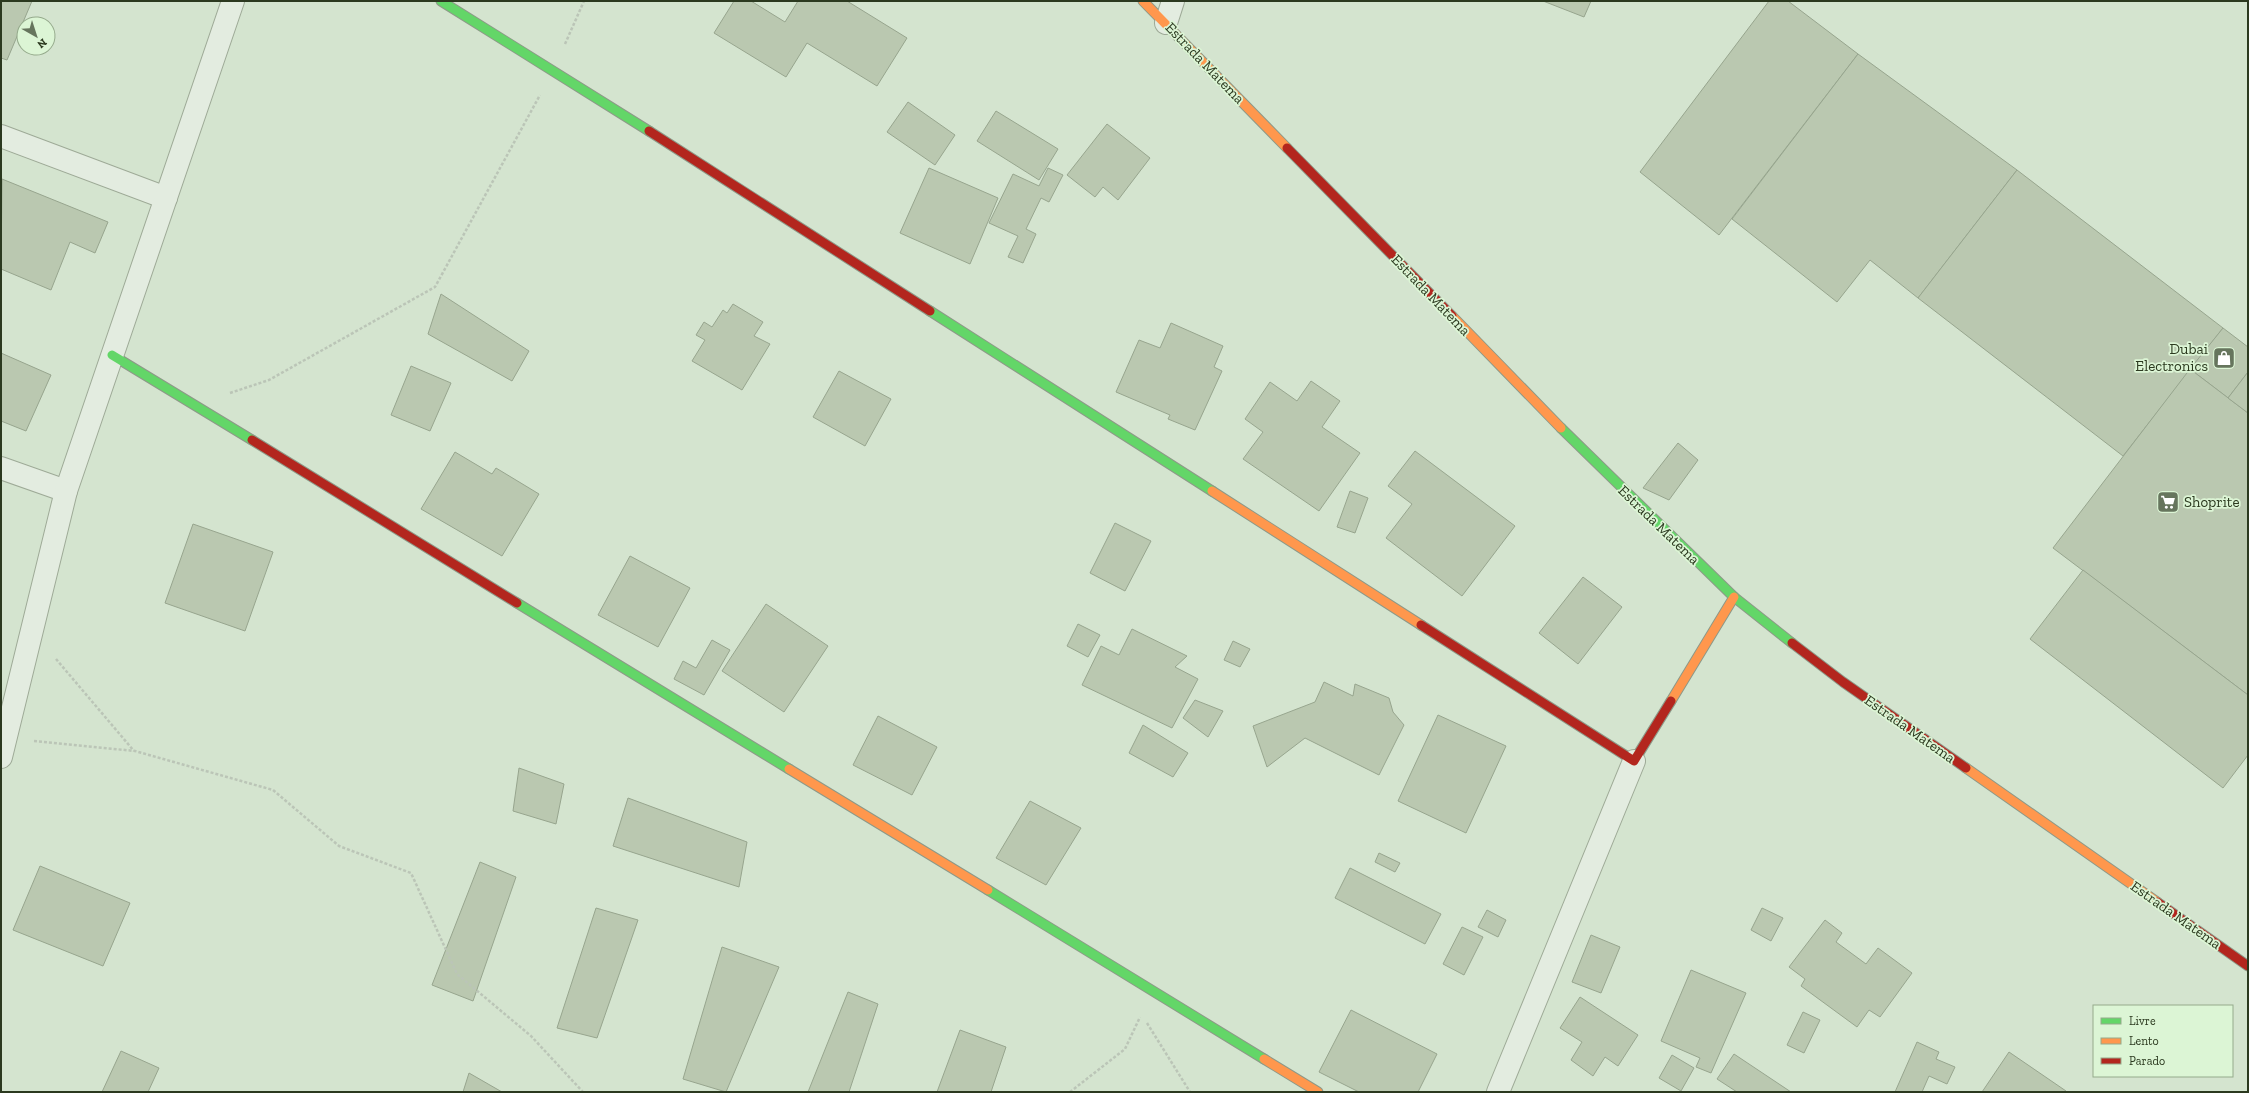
<svg xmlns="http://www.w3.org/2000/svg" width="2249" height="1093" font-family="'Zilla Slab',serif">
  <rect width="100%" height="100%" fill="#d4e4cf"/>
  <g fill="#bac8b0" stroke="#97a58e">
    <polygon points="1,1 32,1 7,60 1,58"/>
    <polygon points="734,1 751,1 785,22 798,1 847,1 907,38 877,86 807,43 786,77 714,33"/>
    <polygon points="1543,1 1591,1 1584,17"/>
    <polygon points="1769,1 1788,1 1858,54 1719,235 1640,172"/>
    <polygon points="1858,54 2017,170 1918,298 1870,260 1837,302 1732,219"/>
    <polygon points="908,102 955,135 935,165 887,132"/>
    <polygon points="996,111 1058,149 1039,180 977,141"/>
    <polygon points="1107,124 1150,158 1118,200 1103,187 1095,197 1067,175"/>
    <polygon points="929,168 998,198 970,264 900,233"/>
    <polygon points="1048,168 1063,175 1049,202 1041,198 1026,229 1036,234 1023,263 1008,257 1018,236 989,223 1013,174 1039,186"/>
    <polygon points="2017,170 2223,328 2123,456 1918,298"/>
    <polygon points="2,179 108,222 95,253 70,242 51,290 1,269"/>
    <polygon points="441,294 529,351 512,381 428,334"/>
    <polygon points="733,304 763,322 754,336 770,344 742,390 692,361 705,340 696,335 704,322 712,327 723,310 727,313"/>
    <polygon points="1171,323 1223,346 1214,367 1222,371 1195,430 1168,419 1170,415 1116,392 1139,340 1160,348"/>
    <polygon points="2223,328 2248,347 2248,372 2228,398 2190,369"/>
    <polygon points="1,353 51,375 26,431 1,421"/>
    <polygon points="411,366 451,383 430,431 391,415"/>
    <polygon points="2190,369 2248,413 2248,695 2053,548"/>
    <polygon points="839,371 891,399 865,446 813,417"/>
    <polygon points="2248,372 2248,413 2228,398"/>
    <polygon points="1311,381 1340,401 1322,427 1360,453 1319,511 1243,459 1263,432 1245,419 1270,382 1297,401"/>
    <polygon points="1678,443 1698,460 1669,500 1643,488"/>
    <polygon points="1415,451 1515,526 1462,596 1386,538 1412,504 1388,486"/>
    <polygon points="455,452 492,474 496,468 539,494 502,556 421,509"/>
    <polygon points="1350,491 1368,498 1355,533 1337,527"/>
    <polygon points="1115,523 1151,541 1125,591 1090,573"/>
    <polygon points="193,524 273,552 245,631 165,603"/>
    <polygon points="630,556 690,588 658,647 598,615"/>
    <polygon points="2083,570 2248,695 2248,755 2223,788 2030,639"/>
    <polygon points="1583,577 1622,607 1578,664 1539,633"/>
    <polygon points="766,604 828,646 784,712 722,671"/>
    <polygon points="1078,624 1100,635 1088,657 1067,646"/>
    <polygon points="1132,629 1187,656 1175,667 1198,679 1172,728 1082,685 1101,646 1119,655"/>
    <polygon points="712,640 730,650 704,695 674,679 683,661 696,668"/>
    <polygon points="1233,641 1250,649 1240,667 1224,660"/>
    <polygon points="1324,682 1353,696 1355,684 1389,698 1393,712 1404,725 1379,775 1305,738 1267,767 1253,726 1315,702"/>
    <polygon points="1195,700 1223,711 1208,737 1183,718"/>
    <polygon points="1438,715 1506,746 1466,833 1398,801"/>
    <polygon points="878,716 937,747 912,795 853,765"/>
    <polygon points="1143,725 1188,753 1173,777 1129,753"/>
    <polygon points="519,768 564,784 556,824 513,811"/>
    <polygon points="628,798 747,842 739,887 613,846"/>
    <polygon points="1030,801 1081,828 1046,885 996,858"/>
    <polygon points="1379,853 1400,863 1395,872 1375,862"/>
    <polygon points="480,862 516,877 473,1001 432,985"/>
    <polygon points="40,866 130,903 103,966 13,930"/>
    <polygon points="1350,868 1441,914 1425,944 1335,898"/>
    <polygon points="596,908 638,920 597,1038 557,1028"/>
    <polygon points="1762,908 1783,918 1771,941 1751,930"/>
    <polygon points="1487,910 1506,920 1498,937 1478,927"/>
    <polygon points="1825,920 1842,933 1836,942 1866,964 1878,948 1912,973 1880,1017 1869,1010 1857,1027 1801,986 1805,979 1789,967"/>
    <polygon points="1462,927 1483,937 1464,975 1443,964"/>
    <polygon points="1591,935 1620,947 1601,993 1572,982"/>
    <polygon points="722,947 779,967 726,1092 683,1079"/>
    <polygon points="1691,970 1746,993 1711,1073 1696,1067 1700,1058 1661,1041"/>
    <polygon points="848,992 878,1004 849,1092 808,1092"/>
    <polygon points="1580,997 1638,1035 1618,1066 1605,1057 1593,1076 1571,1060 1582,1042 1560,1028"/>
    <polygon points="1351,1010 1437,1054 1418,1092 1359,1092 1319,1072"/>
    <polygon points="1803,1012 1820,1020 1804,1053 1787,1045"/>
    <polygon points="960,1030 1006,1047 991,1092 937,1092"/>
    <polygon points="1917,1042 1939,1052 1936,1059 1955,1067 1947,1084 1929,1076 1922,1092 1895,1092"/>
    <polygon points="121,1051 159,1068 148,1092 102,1092"/>
    <polygon points="2009,1052 2066,1091 2065,1092 1982,1092"/>
    <polygon points="1734,1054 1791,1092 1737,1092 1717,1079"/>
    <polygon points="1672,1055 1694,1068 1681,1091 1659,1078"/>
    <polygon points="469,1073 502,1092 463,1092"/>
  </g>
  <g fill="none" stroke-linecap="round" stroke-linejoin="round">
    <g stroke="#9eaa97" stroke-width="24">
      <g id="street">
        <polyline points="1166,23 1173,1"/>
        <polyline points="1,136 166,198"/>
        <polyline points="1,468 66,491"/>
        <polyline points="1,757 66,491 233,1"/>
        <polyline points="1498,1092 1634,761"/>
      </g>
    </g>
    <g stroke="#8d9988" stroke-width="11">
      <g id="fast">
        <polyline points="441,1 649,131"/>
        <polyline points="930,311 1212,491"/>
        <polyline points="112,355 252,440"/>
        <polyline points="1561,428 1734,597 1792,643"/>
        <polyline points="517,603 789,769"/>
        <polyline points="988,890 1264,1059"/>
      </g>
    </g>
    <g stroke="#8d9988" stroke-width="11">
      <g id="slow">
        <polyline points="1143,1 1287,148"/>
        <polyline points="1452,316 1561,428"/>
        <polyline points="1212,491 1421,625"/>
        <polyline points="1671,701 1734,597"/>
        <polyline points="1966,768 2157,902"/>
        <polyline points="789,769 988,890"/>
        <polyline points="1264,1059 1318,1092"/>
      </g>
    </g>
    <g stroke="#8d9988" stroke-width="11">
      <g id="jam">
        <polyline points="649,131 930,311"/>
        <polyline points="1287,148 1452,316"/>
        <polyline points="252,440 517,603"/>
        <polyline points="1421,625 1634,761 1671,701"/>
        <polyline points="1792,643 1843,682 1966,768"/>
        <polyline points="2157,902 2248,966"/>
      </g>
    </g>
    <g stroke="#bbc5b7" stroke-width="2.5" stroke-dasharray="3 2" stroke-linecap="butt">
      <polyline points="565,44 584,1"/>
      <polyline points="230,393 269,380 435,287 540,95"/>
      <polyline points="56,659 134,751"/>
      <polyline points="34,741 135,751 273,790 339,846 411,873 457,974 531,1036 583,1092"/>
      <polyline points="1147,1023 1190,1092"/>
      <polyline points="1070,1092 1125,1049 1140,1017"/>
    </g>
    <use href="#street" stroke="#e3ece0" stroke-width="22"/>
    <use href="#fast" stroke="#63d668" stroke-width="9"/>
    <use href="#slow" stroke="#ff974d" stroke-width="9"/>
    <use href="#jam" stroke="#b3261e" stroke-width="9"/>
  </g>
  <defs>
    <g id="shop-square" transform="scale(1.15)"><rect x="-9" y="-9" width="18" height="18" rx="4" fill="#66755d" stroke="#dcf5d5"/><path d="M-5-2.5h2.3a2.7 3.5 0 0 1 5.4 0H5L5.5 6h-11ZM-1.5-2.5h3a1.5 2.3 0 0 0-3 0Z" fill="#fff"/></g>
    <g id="supermarket-square" transform="scale(1.15)"><rect x="-9" y="-9" width="18" height="18" rx="4" fill="#66755d" stroke="#dcf5d5"/><path d="M-6-5.5h2.5l.6 2H6L4.5 2H-2.5L-4.4-4H-6ZM-1.5 3.2a1.3 1.3 0 1 0 .1 0ZM3 3.2a1.3 1.3 0 1 0 .1 0Z" fill="#fff"/></g>
  </defs>
  <g fill-rule="evenodd">
    <use href="#shop-square" x="2224" y="358"/>
    <use href="#supermarket-square" x="2168" y="502"/>
  </g>
  <g text-anchor="middle" dominant-baseline="central" stroke-width="3.5" stroke-linejoin="round" paint-order="stroke">
    <g font-size="15" fill="#2b391f" stroke="#dcf5d5">
      <text transform="translate(1205 63) rotate(46)">Estrada Matema</text>
      <text transform="translate(1431 295) rotate(46)">Estrada Matema</text>
      <text transform="translate(1659 525) rotate(44)">Estrada Matema</text>
      <text transform="translate(1910 729) rotate(35)">Estrada Matema</text>
      <text transform="translate(2176 915) rotate(35)">Estrada Matema</text>
    </g>
    <g font-size="15" fill="#2b391f" stroke="#dcf5d5" text-anchor="end">
      <text x="2208" y="349">Dubai<tspan x="2208" dy="17">Electronics</tspan></text>
      <text x="2184" y="502" text-anchor="start">Shoprite</text>
    </g>
  </g>
  <rect width="2249" height="1093" fill="none" stroke="#2b391f" stroke-width="4"/>
  <rect x="2093" y="1005" width="140" height="72" fill="#dcf5d5" stroke="#95aa8c"/>
  <rect x="2101" y="1018" width="20" height="6" fill="#63d668" stroke="#95aa8c"/>
  <text x="2129" y="1025" font-size="12" fill="#2b391f">Livre</text>
  <rect x="2101" y="1038" width="20" height="6" fill="#ff974d" stroke="#95aa8c"/>
  <text x="2129" y="1045" font-size="12" fill="#2b391f">Lento</text>
  <rect x="2101" y="1058" width="20" height="6" fill="#b3261e" stroke="#95aa8c"/>
  <text x="2129" y="1065" font-size="12" fill="#2b391f">Parado</text>
  <g transform="translate(36 36) rotate(141)"><circle r="19" fill="#dcf5d5" stroke="#95aa8c"/>
  <path d="M0-3L7 15L0 10L-7 15Z" fill="#66755d"/>
  <text y="-6" font-size="11" font-weight="bold" text-anchor="middle" fill="#2b391f">N</text>
  </g>
</svg>
